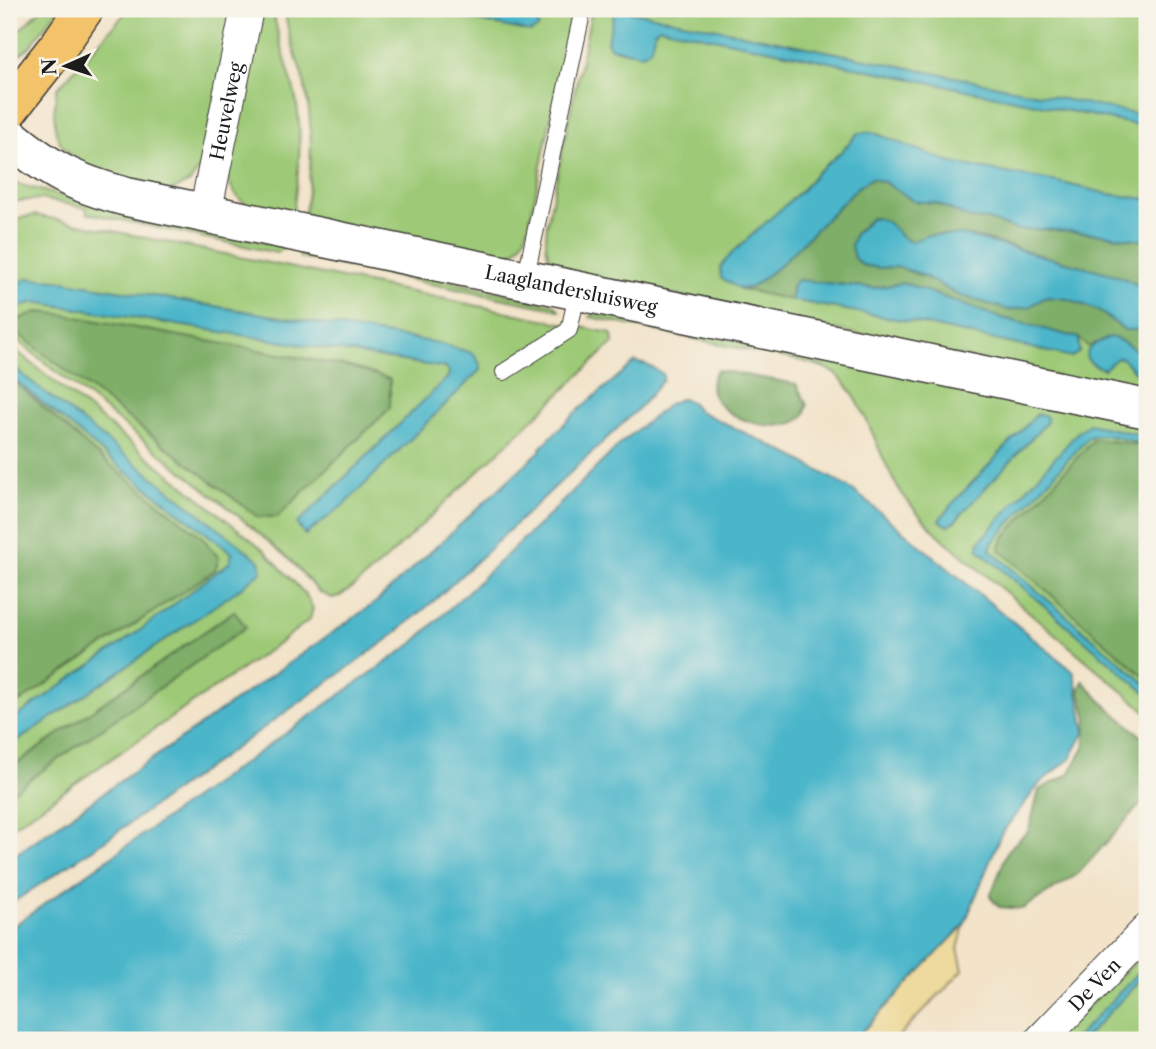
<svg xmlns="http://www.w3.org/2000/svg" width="1156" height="1049" font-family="'Libre Caslon Text',serif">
  <rect width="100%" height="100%" fill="#f7f3e8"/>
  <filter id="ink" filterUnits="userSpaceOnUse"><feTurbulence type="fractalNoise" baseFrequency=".0143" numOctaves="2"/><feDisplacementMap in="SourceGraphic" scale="14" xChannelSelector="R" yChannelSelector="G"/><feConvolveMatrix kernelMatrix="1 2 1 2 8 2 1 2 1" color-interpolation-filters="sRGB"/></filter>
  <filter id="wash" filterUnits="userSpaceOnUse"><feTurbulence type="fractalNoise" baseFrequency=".00686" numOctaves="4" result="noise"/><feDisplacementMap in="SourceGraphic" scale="28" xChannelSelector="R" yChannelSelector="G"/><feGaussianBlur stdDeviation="1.57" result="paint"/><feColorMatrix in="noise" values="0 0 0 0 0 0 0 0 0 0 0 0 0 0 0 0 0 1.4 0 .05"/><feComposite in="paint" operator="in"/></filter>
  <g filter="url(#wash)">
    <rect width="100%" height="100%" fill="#f2e3c9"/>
    <g fill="#9eca77" stroke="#5d734a" stroke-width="2">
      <polygon points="41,9 58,9 29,48 9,61 9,35 22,28"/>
      <polygon points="129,9 234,9 201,166 190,182 167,193 78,163 61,144 56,133 54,113 57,89"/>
      <path d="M259,9H273C277,38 288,65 295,94C304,136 298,178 292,220C262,211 238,211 227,177Z"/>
      <path d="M285,9H573L529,225C524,244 517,254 498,259L303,222C312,175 315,129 304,82C297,57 287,35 285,9Z"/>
      <path d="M592,9H1147V396L559,270C544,255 545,244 547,224Z"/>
      <polygon points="9,182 116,210 286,247 277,253 87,213 87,208 41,199 9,202"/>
      <polygon points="35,215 610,333 612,335 613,343 384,561 357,584 340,596 332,598 319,592 291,561 235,513 9,334 9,220"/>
      <polygon points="299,247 555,305 559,310 299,257"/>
      <path d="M592,313L1147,419V712L943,539C926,523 910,506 897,486C878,455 865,401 839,377C830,368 818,365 805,362L590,317Z"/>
      <polygon points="9,345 264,550 306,595 313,608 310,619 281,642 9,829"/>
      <polygon points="1136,961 1147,961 1147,1040 1052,1040"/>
    </g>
    <g fill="#7eae68" stroke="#4d6542" stroke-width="2">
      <path d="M872,178L884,182L914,201L936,203L971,219L988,220L1018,230L1042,229L1102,234L1147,241V289C1113,272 1089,270 1054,260C1010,247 955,222 911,243L902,239L894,228L872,218L855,234L879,268L897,266L938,283L1029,307L1046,297L1069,299L1099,311L1125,330H1138L1147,322V365L1139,355L1095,343L1089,347L1078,338L998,317L904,283L874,288L798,280L793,285L791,300L740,289L752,287L779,266L859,186Z"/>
      <polygon points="37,312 60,314 351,367 390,379 390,408 277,517 258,517 13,330 11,322"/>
      <path d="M717,370L796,384L807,405C806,408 806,412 804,415C784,443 687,412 717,370Z"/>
      <polygon points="9,377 94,452 201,536 219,558 215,570 9,709"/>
      <polygon points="1094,439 1147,446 1147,679 999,549 1004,537"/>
      <polygon points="234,611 246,627 9,794 9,769"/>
      <polygon points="1083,681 1100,700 1147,741 1147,797 1078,874 1022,909 999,907 990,897 1008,850 1029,830 1039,790 1069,774 1084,748 1087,719 1079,690"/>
    </g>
    <polygon fill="#eeda9e" stroke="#857b5d" stroke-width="2" points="964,925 958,949 963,970 895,1040 854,1040"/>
    <g fill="#4cb6ca" stroke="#346973" stroke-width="2">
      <polygon points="422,9 489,11 542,9 538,28 531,32"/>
      <polygon points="619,9 1147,116 1147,127 659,27 655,31 650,50 642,54 611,48 607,42 615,10"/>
      <polygon points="872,132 952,163 1058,182 1109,194 1147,199 1147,241 1102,234 1042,229 1018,230 988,220 971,219 936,203 914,201 884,182 872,178 859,186 779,266 752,287 740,289 721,278 720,268 732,253 803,189 816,173 842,151 858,133"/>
      <path d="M872,218C894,218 893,235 911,242L928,235H963L1116,275L1147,289V322L1138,330H1125L1099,311L1069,299L1046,297L1029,307L1009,310L958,295L920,274L897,267L879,268L862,265L854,258L851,246L855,234Z"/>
      <polygon points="28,278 56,280 438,343 473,353 480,364 480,370 346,503 305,535 297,524 448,377 449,372 446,368 35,302 25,305 9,315 9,289"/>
      <polygon points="797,280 874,288 904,283 998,317 1079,338 1079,352 1072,357 917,323 791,300 793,285"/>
      <path d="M1110,337C1123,340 1144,353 1147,366C1149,372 1147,379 1147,385L1121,357L1116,359L1104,369C1072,358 1089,345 1110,337Z"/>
      <polygon points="635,362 647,365 663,374 663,380 639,408 435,600 387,640 103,842 9,905 9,859 376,602 541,450 540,448 574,414"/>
      <polygon points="14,368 260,561 262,571 238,590 9,747 9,722 139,631 230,562 232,553 120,467 9,375"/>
      <polygon points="682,398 691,402 699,411 793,456 854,491 1074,672 1085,731 1070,759 1041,782 1001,834 964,925 854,1040 9,1040 9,929 412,644 548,516 621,443 670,403"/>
      <polygon points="1037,414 1044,415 1047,418 1047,422 955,521 948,526 939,520 952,504"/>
      <path d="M1089,424L1147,436V445C1133,442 1100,430 1088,438L992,543L990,550L1147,685V694L978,549L979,542L1079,431Z"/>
      <polygon points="1141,970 1145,972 1145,975 1083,1040 1074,1040"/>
    </g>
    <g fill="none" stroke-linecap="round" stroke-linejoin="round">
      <polyline stroke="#4cb6ca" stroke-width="8" points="1023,1040 1033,1030"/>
    </g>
  </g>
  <g filter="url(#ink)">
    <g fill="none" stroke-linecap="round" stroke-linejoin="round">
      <g stroke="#3c3a36" stroke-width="18">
        <g id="service">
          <polyline points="525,280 583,9"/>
          <polyline points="504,372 569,330 578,291"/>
        </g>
      </g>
      <g stroke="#3c3a36" stroke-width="34">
        <g id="minor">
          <path id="s1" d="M205,214L247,9"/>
          <path id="s2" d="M1041,1040L1147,930"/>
        </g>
      </g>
      <g stroke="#3c3a36" stroke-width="41">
        <g id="tertiary">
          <path id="s3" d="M9,136C51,171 74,183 127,197L1147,409"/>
        </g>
      </g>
      <g stroke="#3c3a36" stroke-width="41">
        <polyline id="primary" points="9,109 60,44 84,9"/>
      </g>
      <use href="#service" stroke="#fff" stroke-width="16"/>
      <use href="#minor" stroke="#fff" stroke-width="32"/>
      <use href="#tertiary" stroke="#fff" stroke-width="38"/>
      <use href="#primary" stroke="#f2c36a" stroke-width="38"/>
    </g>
  </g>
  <g text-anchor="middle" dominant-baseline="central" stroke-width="5" stroke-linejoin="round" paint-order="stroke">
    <g font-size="19" fill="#1c1c1c" stroke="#f7f3e8">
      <text stroke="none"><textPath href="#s1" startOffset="105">Heuvelweg</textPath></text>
      <text stroke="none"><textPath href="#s3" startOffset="588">Laaglandersluisweg</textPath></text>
      <text stroke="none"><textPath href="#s2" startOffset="77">De Ven</textPath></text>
    </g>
  </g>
  <rect width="1156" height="1049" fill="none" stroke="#f7f3e8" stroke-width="35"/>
  <g transform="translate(66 66) rotate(267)" stroke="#f7f3e8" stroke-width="5" paint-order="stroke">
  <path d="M0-5L12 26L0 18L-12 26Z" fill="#1c1c1c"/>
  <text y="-10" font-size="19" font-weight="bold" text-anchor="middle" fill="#1c1c1c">N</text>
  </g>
</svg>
